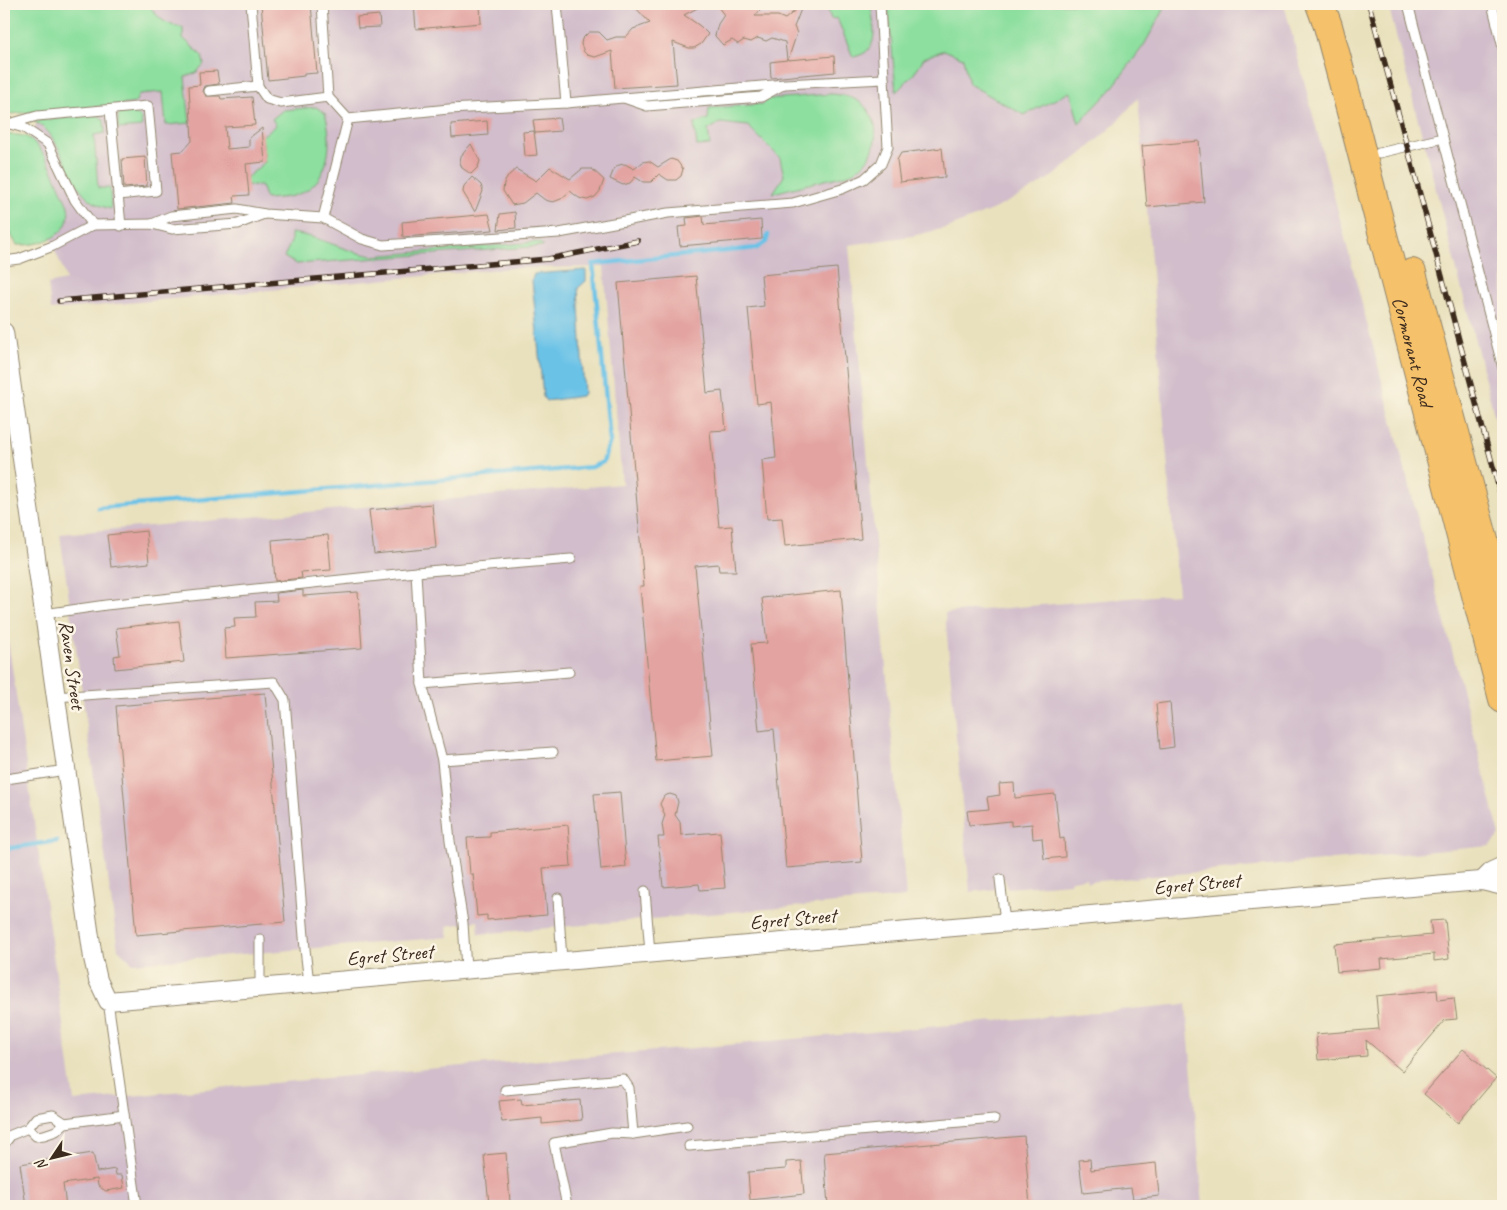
<svg xmlns="http://www.w3.org/2000/svg" width="1507" height="1210" font-family="Caveat,sans-serif">
  <rect width="100%" height="100%" fill="#fcf5e5"/>
  <filter id="ink" filterUnits="userSpaceOnUse"><feTurbulence type="fractalNoise" baseFrequency=".02" numOctaves="2"/><feDisplacementMap in="SourceGraphic" scale="10" xChannelSelector="R" yChannelSelector="G"/><feConvolveMatrix kernelMatrix="1 2 1 2 8 2 1 2 1" color-interpolation-filters="sRGB"/></filter>
  <filter id="wash" filterUnits="userSpaceOnUse"><feTurbulence type="fractalNoise" baseFrequency=".0096" numOctaves="4" result="noise"/><feDisplacementMap in="SourceGraphic" scale="20" xChannelSelector="R" yChannelSelector="G"/><feGaussianBlur stdDeviation="1.12" result="paint"/><feColorMatrix in="noise" values="0 0 0 0 0 0 0 0 0 0 0 0 0 0 0 0 0 1.4 0 .05"/><feComposite in="paint" operator="in"/></filter>
  <g filter="url(#wash)">
    <rect width="100%" height="100%" fill="#e9e1bd"/>
    <g fill="#d1bdcb">
      <polygon points="15,4 1284,4 1500,835 1490,846 1087,882 1086,878 1071,880 1070,883 1007,888 1005,879 995,880 996,889 970,892 945,613 1178,594 1138,98 1116,123 1084,152 1056,174 1027,192 994,209 950,227 912,236 849,245 906,897 479,934 478,921 447,926 449,937 133,963 118,949 60,534 622,484 604,267 511,268 51,310 48,284 66,280 63,269 53,246 30,139 38,120 35,77"/>
      <polygon points="1388,4 1503,4 1503,449 1424,143"/>
      <polygon points="4,632 7,632 74,1101 426,1069 682,1049 1186,1004 1203,1206 4,1206"/>
    </g>
    <g fill="#8cdf9f" stroke="#64845e">
      <path d="M4,4H149C158,20 166,24 183,28V38L202,56L204,64L196,73L185,77L190,123L166,125L163,92L139,94L135,103L128,104L10,114L4,111Z"/>
      <path d="M826,4H871C873,26 882,52 853,57L837,18L831,19Z"/>
      <polygon points="888,4 1167,4 1144,45 1110,91 1079,123 1070,92 1024,115 969,84 963,58 944,50 924,58 913,75 896,92"/>
      <path d="M831,94C849,95 864,100 872,117C876,124 876,132 875,140C874,154 864,166 852,173C844,176 834,178 825,180C808,184 790,189 773,193L784,176L780,158L748,126L720,123L708,130L710,145L697,146L694,124L708,119L709,108L763,104L769,99Z"/>
      <path d="M316,107L325,113C333,140 331,180 301,193C290,198 277,198 266,199L261,186L246,185L245,179L265,162L262,136L276,125L272,119L283,110Z"/>
      <polygon points="134,112 141,118 142,127 118,129 118,116 121,113"/>
      <path d="M98,115L104,120L105,133L94,135L98,188H110L111,209C74,202 70,162 51,136C47,129 40,125 33,121Z"/>
      <path d="M4,135C11,135 20,134 27,137C46,147 59,187 68,206C74,236 40,246 17,245L8,230L4,199Z"/>
      <path d="M291,233C320,236 345,252 373,256L538,242L544,246L296,264L284,257L291,242Z"/>
    </g>
    <polygon fill="#6ac2e7" stroke="#527682" points="586,270 586,281 578,288 584,393 582,396 546,401 543,397 532,280 534,274"/>
    <g fill="none" stroke-linecap="round" stroke-linejoin="round">
      <g stroke="#6ac2e7" stroke-width="4.5">
        <polyline points="98,508 592,467 603,462 610,441 593,264 757,248 766,242 768,235"/>
        <polyline points="4,849 57,841"/>
      </g>
    </g>
    <g id="blocks">
      <g fill="#e3a3a0">
        <polygon points="261,4 311,4 317,73 304,74 304,76 268,80"/>
        <polygon points="414,4 480,4 481,23 416,29"/>
        <polygon points="632,4 705,4 684,15 700,26 708,34 701,44 694,48 689,48 673,42 677,84 615,88 612,51 595,57 587,55 584,52 581,44 582,39 589,32 599,32 607,40 616,37 626,37 633,29 650,23"/>
        <polygon points="716,4 765,4 755,16 778,16 785,19 803,4 794,27 797,33 788,60 834,56 835,72 771,78 770,62 787,60 785,42 772,38 766,41 758,38 751,42 744,40 738,44 732,40 723,45 715,36 718,24 724,15"/>
        <polygon points="379,15 380,27 358,28 357,17"/>
        <polygon points="217,71 219,84 205,86 203,91 206,96 220,96 221,99 252,97 255,125 225,127 227,149 249,147 249,138 262,128 265,162 246,164 249,195 234,196 235,203 177,209 172,152 183,151 192,141 189,86 200,85 199,72"/>
        <polygon points="559,118 561,131 535,133 533,120"/>
        <polygon points="487,121 488,135 452,138 451,124"/>
        <polygon points="534,131 537,155 525,156 523,132"/>
        <polygon points="1199,141 1204,202 1147,207 1142,146"/>
        <polygon points="471,144 480,161 478,167 471,174 462,168 460,162 461,156"/>
        <polygon points="942,148 945,177 900,182 897,160 901,153"/>
        <polygon points="145,157 147,186 124,188 122,159"/>
        <polygon points="671,159 677,161 683,169 681,176 676,180 668,180 659,174 651,182 643,182 635,177 630,183 623,185 610,179 614,169 619,165 625,164 634,169 643,162 649,161 658,167"/>
        <polygon points="550,167 570,179 582,169 592,169 604,180 600,191 595,197 587,200 579,198 570,191 561,199 553,202 545,200 536,193 523,203 512,205 503,191 504,183 509,175 516,169 536,181"/>
        <polygon points="472,177 481,185 483,191 475,212 463,192 464,186"/>
        <polygon points="515,212 516,228 498,230 500,214"/>
        <polygon points="489,214 493,230 403,237 402,222"/>
        <polygon points="703,216 704,225 761,220 762,239 680,246 678,227 687,226 686,218"/>
        <polygon points="837,268 861,539 785,546 782,518 767,519 762,460 776,458 771,402 757,404 748,308 764,306 761,275"/>
        <polygon points="696,276 707,393 722,391 726,430 710,431 719,527 732,526 736,571 719,571 718,564 695,566 713,756 656,761 640,586 644,586 618,283"/>
        <polygon points="432,504 436,548 374,554 369,510"/>
        <polygon points="146,531 149,563 111,567 107,535"/>
        <polygon points="328,535 331,570 301,572 302,578 275,581 272,540"/>
        <polygon points="303,590 303,596 358,592 362,648 226,658 224,628 235,627 234,618 256,617 255,602 277,601 276,593"/>
        <polygon points="841,590 862,862 786,868 774,729 759,731 751,644 767,643 762,598"/>
        <polygon points="179,621 184,662 115,669 114,656 120,655 116,628"/>
        <polygon points="265,693 285,922 136,935 116,706"/>
        <polygon points="1170,702 1174,747 1160,749 1156,704"/>
        <polygon points="1014,783 1015,798 1055,794 1060,839 1064,838 1065,857 1044,859 1042,838 1033,839 1032,824 1011,826 1011,821 969,825 967,811 989,809 987,797 1000,795 999,784"/>
        <polygon points="620,792 626,867 601,870 594,794"/>
        <polygon points="670,794 676,796 678,802 675,815 680,822 681,835 720,832 725,888 700,890 699,884 663,887 658,837 664,837 662,824 665,815 660,804 664,796"/>
        <polygon points="568,825 571,866 543,868 547,915 487,920 487,915 477,916 473,874 470,874 467,838 490,837 490,832"/>
        <polygon points="1445,920 1449,959 1434,961 1434,954 1381,959 1382,968 1337,972 1334,944 1432,935 1430,921"/>
        <polygon points="1437,990 1438,1000 1454,998 1457,1019 1445,1020 1402,1071 1366,1040 1367,1056 1318,1060 1316,1034 1379,1029 1376,996"/>
        <polygon points="1463,1049 1496,1078 1458,1123 1424,1094"/>
        <polygon points="521,1099 522,1105 580,1100 582,1120 542,1124 542,1118 502,1122 499,1101"/>
        <polygon points="1024,1136 1030,1206 828,1206 824,1153"/>
        <polygon points="93,1153 97,1172 115,1169 116,1175 122,1175 124,1188 106,1191 98,1186 97,1179 63,1184 66,1206 26,1206 20,1164"/>
        <polygon points="506,1153 510,1202 489,1204 484,1155"/>
        <polygon points="1090,1159 1091,1170 1156,1163 1159,1196 1133,1199 1131,1188 1083,1193 1079,1160"/>
        <polygon points="801,1161 804,1194 750,1200 748,1172 786,1169 786,1162"/>
      </g>
    </g>
  </g>
  <g filter="url(#ink)">
    <use href="#blocks" fill-opacity="0" stroke="#92866e" stroke-width="1"/>
    <g fill="none" stroke-linecap="round" stroke-linejoin="round">
      <g stroke="#92866e" stroke-width="11">
        <g id="lane">
          <polyline points="251,4 258,86 267,99 281,103 328,97 348,119"/>
          <polyline points="322,4 328,97"/>
          <polyline points="557,4 566,103"/>
          <polyline points="880,4 884,79"/>
          <polyline points="1408,4 1503,368"/>
          <polyline points="1492,4 1503,48"/>
          <polyline points="209,91 258,86"/>
          <polyline points="624,98 647,106 761,97 781,86"/>
          <polyline points="110,110 121,226"/>
          <polyline points="9,124 37,116 148,106 156,191 118,195"/>
          <polyline points="10,124 24,128 48,144 75,200 93,225"/>
          <polyline points="1379,153 1443,138"/>
          <polyline points="152,224 171,216 237,209 265,214 323,218 362,239 383,245 559,233 668,213 793,203 842,189 864,179 881,164 888,147 884,79 785,84 566,103 449,109 348,119 323,218"/>
          <polyline points="4,261 19,259 53,246 93,225 152,224 172,229 238,224 264,214"/>
          <polyline points="416,572 422,684"/>
          <polyline points="44,614 106,605 416,572 571,559"/>
          <polyline points="55,697 274,682 285,700 305,949 309,983"/>
          <polyline points="442,760 553,752"/>
          <polyline points="6,779 66,770"/>
          <polyline points="1000,879 1005,922"/>
          <polyline points="645,891 650,953"/>
          <polyline points="558,898 562,961"/>
          <polyline points="260,939 260,987"/>
          <polyline points="466,969 463,923 450,841 442,760 422,684 569,672"/>
          <polyline points="108,1001 137,1206"/>
          <polyline points="505,1090 623,1079 629,1088 633,1134"/>
          <polyline points="28,1128 36,1136 44,1135 56,1131 65,1123 124,1115"/>
          <polyline points="4,1144 11,1135 28,1128 36,1118 53,1115 65,1123"/>
          <polyline points="689,1146 994,1119"/>
          <polyline points="567,1206 554,1143 612,1133 633,1134 687,1126"/>
        </g>
      </g>
      <g stroke="#92866e" stroke-width="20">
        <g id="street">
          <polyline points="4,332 93,958 98,980 108,1001 1468,882 1482,881 1499,885 1503,885"/>
          <polyline points="1482,881 1492,871 1503,866"/>
        </g>
      </g>
      <g stroke="#92866e" stroke-width="30">
        <g id="primary">
          <path id="s1" d="M1320,4L1328,26L1354,123L1503,699"/>
          <polyline points="1412,273 1503,611"/>
        </g>
      </g>
      <use href="#lane" stroke="#fff" stroke-width="9"/>
      <use href="#street" stroke="#fff" stroke-width="18"/>
      <use href="#primary" stroke="#f5c16b" stroke-width="28"/>
      <g stroke="#3b2a1e" stroke-width="5.5">
        <g id="rail">
          <polyline points="1369,4 1503,504"/>
          <polyline points="59,301 548,259 638,241"/>
        </g>
      </g>
      <use href="#rail" stroke="#fcf5e5" stroke-width="4" stroke-dasharray="11" stroke-linecap="butt"/>
    </g>
  </g>
  <g text-anchor="middle" dominant-baseline="central" stroke-width="5" stroke-linejoin="round" paint-order="stroke">
    <g font-size="20" fill="#3b2a1e" stroke="#fcf5e5">
      <text stroke="none"><textPath href="#s1" startOffset="360">Cormorant Road</textPath></text>
      <text transform="translate(72 665) rotate(82)">Raven Street</text>
      <text transform="translate(1197 884) rotate(-5)">Egret Street</text>
      <text transform="translate(793 919) rotate(-5)">Egret Street</text>
      <text transform="translate(390 955) rotate(-5)">Egret Street</text>
    </g>
  </g>
  <rect width="1507" height="1210" fill="none" stroke="#fcf5e5" stroke-width="20"/>
  <g transform="translate(52 1158) rotate(235)" stroke="#fcf5e5" stroke-width="4" paint-order="stroke">
  <path d="M0-4L9 19L0 12L-9 19Z" fill="#3b2a1e"/>
  <text y="-8" font-size="14" font-weight="bold" text-anchor="middle" fill="#3b2a1e">N</text>
  </g>
</svg>
